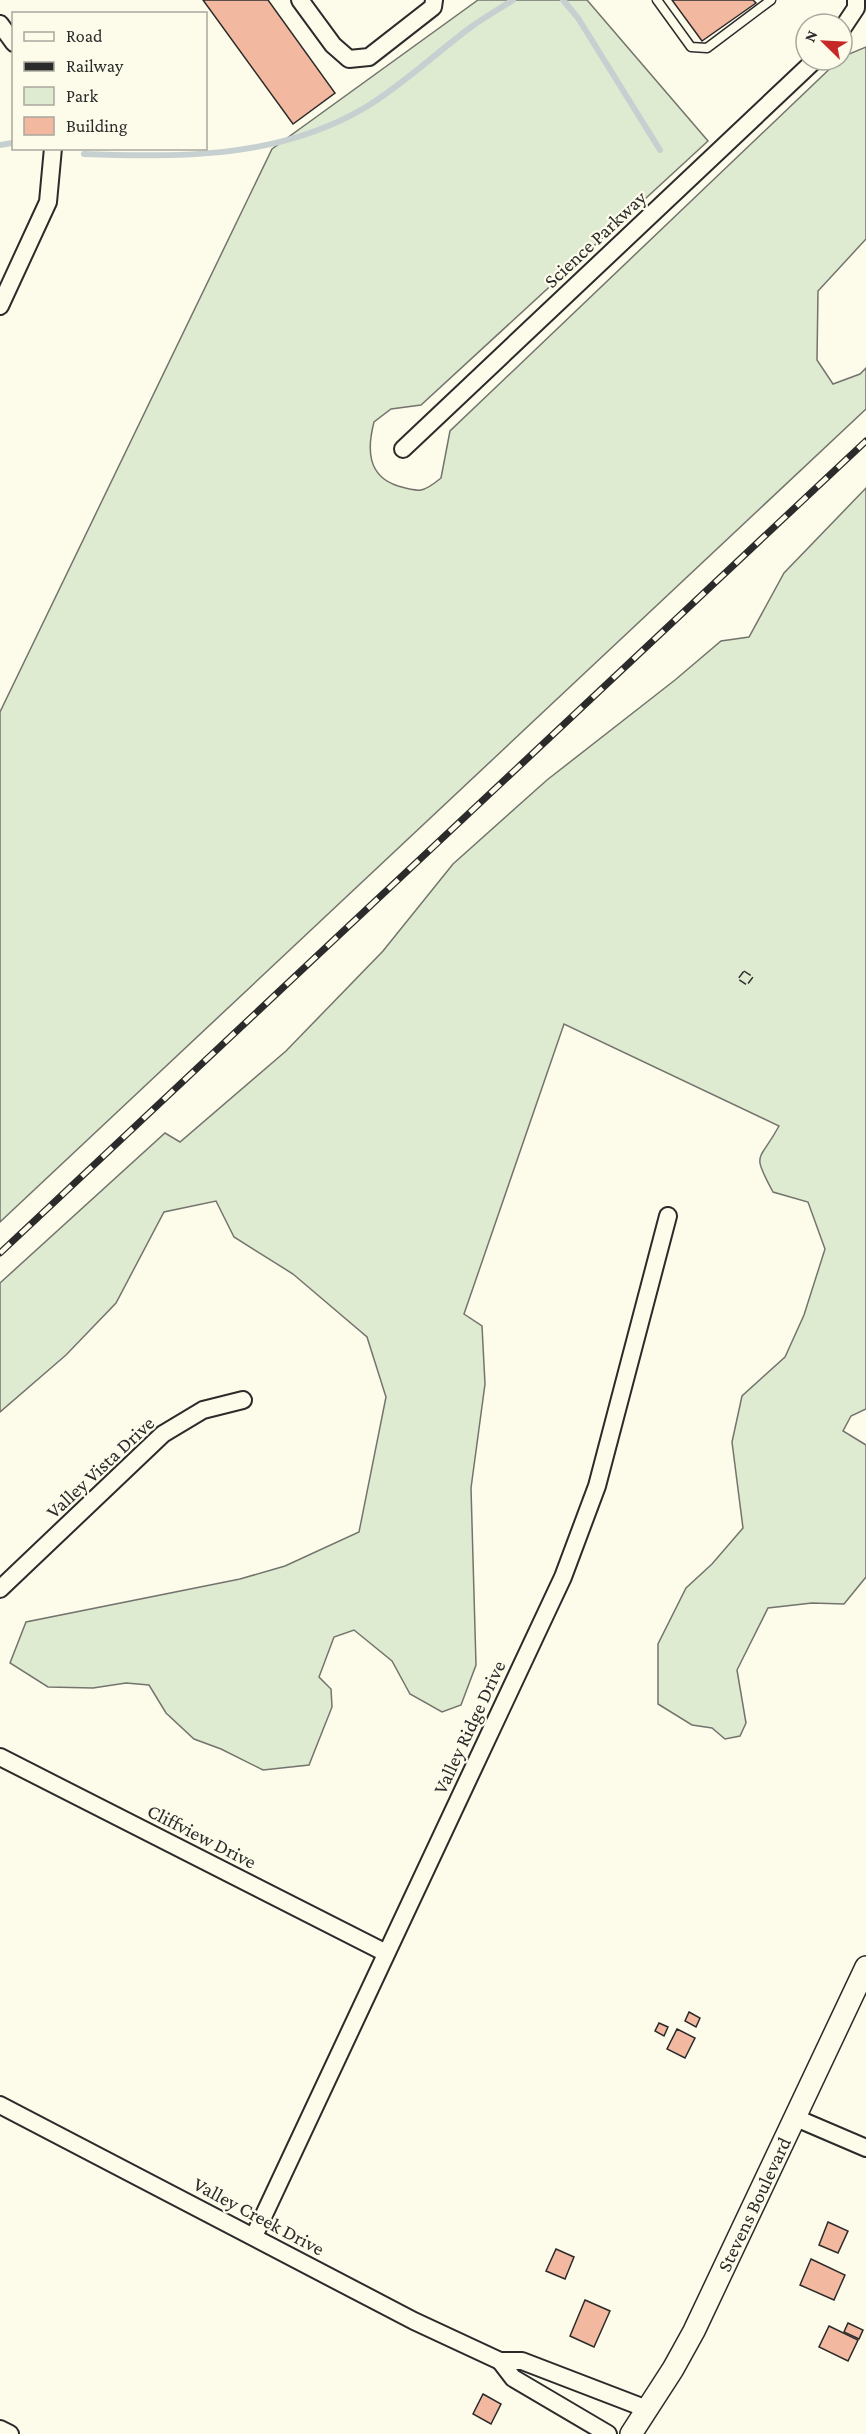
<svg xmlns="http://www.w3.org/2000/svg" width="866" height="2434" font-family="'Crimson Pro',serif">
  <rect width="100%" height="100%" fill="#fdfbea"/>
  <g fill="#deebd1" stroke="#74746e" stroke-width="1.5">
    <path d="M478,0H587L708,141L421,405L391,409L374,422C367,449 367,476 398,486C405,488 415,491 421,490C428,489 436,482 441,478L450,431L839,60H842V57L866,47V239L818,291L817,360L833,384L860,374L866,368V409L0,1222V712L272,149Z"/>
    <path d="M866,488V1409L851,1416L843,1431L866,1445V1577L844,1604L812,1603L768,1608L737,1670L746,1723L740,1736L725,1739L712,1728L692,1725L658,1704V1644L686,1588L712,1564L743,1528L732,1442L742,1396L785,1357L804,1315L825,1249L808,1202L773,1192C751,1151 759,1163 779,1126L564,1024L464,1314L482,1326L485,1384L471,1488L476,1665L461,1705L442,1712L410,1694L392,1661L354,1630L334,1637L319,1677L331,1689L332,1707L309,1765L263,1770L221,1749L194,1739L166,1713L149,1685L126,1683L93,1688L48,1687L10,1663L26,1622L240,1579L285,1566L359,1532L386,1397L367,1337L293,1274L234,1237L216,1201L164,1212L116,1303L66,1355L0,1412V1283L165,1133L180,1142L286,1051L383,951L453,864L547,780L675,680L721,641L749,637L784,573Z"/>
  </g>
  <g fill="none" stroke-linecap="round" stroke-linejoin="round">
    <g stroke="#c7d0d0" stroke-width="6">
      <polyline points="563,0 578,18 660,150"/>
      <polyline points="0,145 12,143"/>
      <path d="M84,154C181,158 281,158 366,107C404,84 436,53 471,27C485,17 499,9 513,0"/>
    </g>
  </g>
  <g fill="#f2b8a0" stroke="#2b2b2b" stroke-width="1.5">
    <polygon points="203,0 268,0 335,93 293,124"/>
    <polygon points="672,0 753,0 756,3 702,41"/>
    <polygon points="689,2012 700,2018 696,2027 685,2021"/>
    <polygon points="659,2023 668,2027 664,2036 655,2031"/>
    <polygon points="677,2029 695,2038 685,2058 667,2049"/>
    <polygon points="828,2222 848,2231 838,2253 819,2245"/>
    <polygon points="556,2249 574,2257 565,2279 546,2271"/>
    <polygon points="811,2259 845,2275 834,2300 800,2285"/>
    <polygon points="585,2300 610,2311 594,2347 570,2336"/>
    <polygon points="848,2323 863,2330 859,2339 844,2332"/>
    <polygon points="829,2326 858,2340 848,2361 819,2347"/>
    <polygon points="483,2394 501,2404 491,2424 473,2414"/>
  </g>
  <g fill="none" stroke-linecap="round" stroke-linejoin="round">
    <g stroke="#2b2b2b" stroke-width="11">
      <polyline id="service" points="657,0 691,47 707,48 771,0"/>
    </g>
    <g stroke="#2b2b2b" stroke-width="20">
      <g id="minor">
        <polyline points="300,0 333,45 349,59 369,57 433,7 434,0"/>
        <polyline points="0,24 14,43"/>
        <polyline points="842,29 856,8 856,0"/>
        <polyline points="0,306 48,202 53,148"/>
        <polyline points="403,449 815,60"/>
        <polyline points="0,1589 163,1434 203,1410 243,1400"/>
        <polyline points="0,1757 386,1953"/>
        <polyline points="0,2105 414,2321 500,2361 522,2361 647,2409"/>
        <polyline points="796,2118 866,2148"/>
        <polyline points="254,2236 563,1577 597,1486 668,1216"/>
        <polyline points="500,2361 513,2378 608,2434"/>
        <polyline points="0,2429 10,2434"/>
      </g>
    </g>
    <g stroke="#2b2b2b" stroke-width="24">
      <g id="tertiary">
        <path id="s1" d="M631,2434L673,2369L694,2331L866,1967"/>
      </g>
    </g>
    <use href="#service" stroke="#fdfbea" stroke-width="8"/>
    <use href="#minor" stroke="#fdfbea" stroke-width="16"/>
    <use href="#tertiary" stroke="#fdfbea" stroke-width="21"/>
    <g stroke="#2b2b2b" stroke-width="7">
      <polyline id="rail" points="0,1253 866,441"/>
    </g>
    <use href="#rail" stroke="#fdfbea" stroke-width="4.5" stroke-dasharray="14" stroke-linecap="butt"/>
    <polygon stroke="#2b2b2b" stroke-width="1.5" stroke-dasharray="8 3" stroke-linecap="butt" points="744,971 753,977 747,985 738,979"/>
  </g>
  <g text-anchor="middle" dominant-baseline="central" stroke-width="4.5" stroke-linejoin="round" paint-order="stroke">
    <g font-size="20" fill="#2b2b2b" stroke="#fdfbea">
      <text transform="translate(595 239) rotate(-43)">Science Parkway</text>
      <text transform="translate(100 1467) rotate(-43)">Valley Vista Drive</text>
      <text transform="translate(469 1727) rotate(-65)">Valley Ridge Drive</text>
      <text transform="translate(202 1836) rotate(27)">Cliffview Drive</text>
      <text stroke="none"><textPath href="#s1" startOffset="261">Stevens Boulevard</textPath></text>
      <text transform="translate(259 2216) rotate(28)">Valley Creek Drive</text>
    </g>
  </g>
  <rect x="12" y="12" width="195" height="138" fill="#fdfbea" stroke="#a9a89e" stroke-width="1.5"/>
  <rect x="24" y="32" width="30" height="9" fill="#fdfbea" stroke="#a9a89e" stroke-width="1.5"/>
  <text x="66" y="42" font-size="18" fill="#2b2b2b">Road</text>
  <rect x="24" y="62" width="30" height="9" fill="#2b2b2b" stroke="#a9a89e" stroke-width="1.5"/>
  <text x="66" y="72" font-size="18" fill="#2b2b2b">Railway</text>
  <rect x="24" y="87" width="30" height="18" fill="#deebd1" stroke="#a9a89e" stroke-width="1.5"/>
  <text x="66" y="102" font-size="18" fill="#2b2b2b">Park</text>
  <rect x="24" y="117" width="30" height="18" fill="#f2b8a0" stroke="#a9a89e" stroke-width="1.5"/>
  <text x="66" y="132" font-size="18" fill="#2b2b2b">Building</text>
  <g transform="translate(824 42) rotate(294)"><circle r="28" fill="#fdfbea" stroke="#a9a89e" stroke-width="1.5"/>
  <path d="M0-4.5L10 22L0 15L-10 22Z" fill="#c62828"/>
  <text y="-9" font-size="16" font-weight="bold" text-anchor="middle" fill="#2b2b2b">N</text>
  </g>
</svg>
